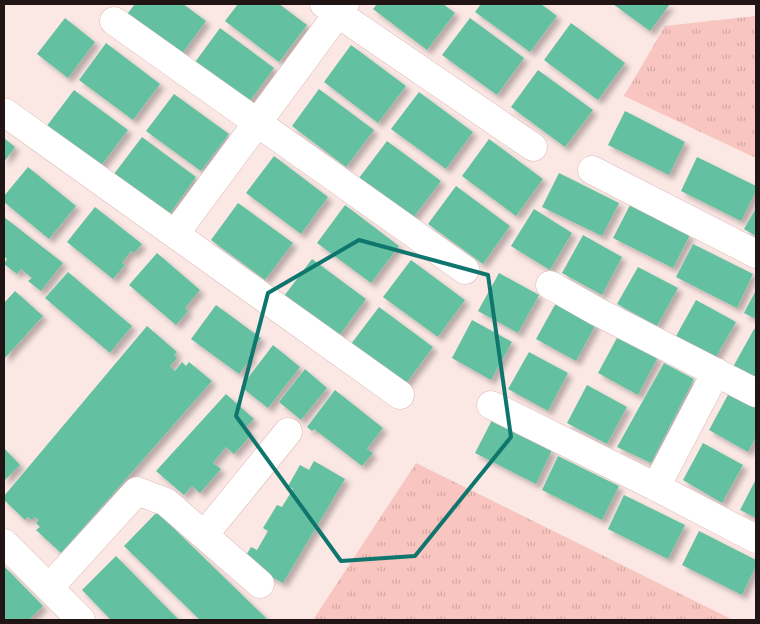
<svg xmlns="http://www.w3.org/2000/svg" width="760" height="624" font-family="'DejaVu Sans',sans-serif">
  <defs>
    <pattern id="grass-tufts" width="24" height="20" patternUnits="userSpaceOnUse" patternTransform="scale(1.25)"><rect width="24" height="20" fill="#f9c5c0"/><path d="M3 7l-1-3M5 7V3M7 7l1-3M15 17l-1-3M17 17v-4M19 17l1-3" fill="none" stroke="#d5a8a4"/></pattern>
    <filter id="shadow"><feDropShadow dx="4.5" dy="4.5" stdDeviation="2.5" flood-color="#0004"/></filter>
  </defs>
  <rect width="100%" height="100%" fill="#fbe7e4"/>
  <g fill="url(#grass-tufts)">
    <polygon points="756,16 756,158 624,96 665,26"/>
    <polygon points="416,463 733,620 313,620"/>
  </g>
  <g fill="#63c1a1" filter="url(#shadow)">
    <polygon points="135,4 183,4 206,21 179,58 124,18"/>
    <polygon points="238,4 279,4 307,25 279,62 225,21"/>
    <polygon points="377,4 443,4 455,13 427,50 373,9"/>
    <polygon points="481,4 541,4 557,16 530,52 475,12"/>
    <polygon points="613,4 670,4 650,31"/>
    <polygon points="65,18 95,42 68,78 37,54"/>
    <polygon points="470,18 524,58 497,95 442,55"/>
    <polygon points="571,23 625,63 598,100 544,60"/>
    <polygon points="220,28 274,68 247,105 193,65"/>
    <polygon points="106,43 160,84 133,120 79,80"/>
    <polygon points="351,45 406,86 378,123 324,82"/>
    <polygon points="538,70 593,110 565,147 511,107"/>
    <polygon points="319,89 374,130 346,167 292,126"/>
    <polygon points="74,90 128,130 100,167 46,127"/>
    <polygon points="419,92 473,132 446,169 391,129"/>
    <polygon points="174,94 229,134 201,171 146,131"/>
    <polygon points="625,111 685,142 669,175 608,145"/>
    <polygon points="142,137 196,177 169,215 114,174"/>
    <polygon points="4,138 15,147 4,162"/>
    <polygon points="489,139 543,179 516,216 462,176"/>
    <polygon points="387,141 441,181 413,218 359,178"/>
    <polygon points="274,156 328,197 301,234 246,193"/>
    <polygon points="697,157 756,186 756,191 741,221 681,191"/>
    <polygon points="28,167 76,206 49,239 4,202 4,196"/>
    <polygon points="559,173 619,203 602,236 542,207"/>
    <polygon points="456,186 510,226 483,264 428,224"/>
    <polygon points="238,203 293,243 265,280 211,240"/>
    <polygon points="345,205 399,246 371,283 317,243"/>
    <polygon points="630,205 690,235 673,268 613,238"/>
    <polygon points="95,207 142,244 134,253 131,251 122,263 125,265 113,279 67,242"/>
    <polygon points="756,208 756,236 744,229"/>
    <polygon points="534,209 572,233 550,270 511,246"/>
    <polygon points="4,217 63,263 41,291 28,281 32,278 21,269 17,274 4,264 7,259 4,256"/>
    <polygon points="583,235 622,257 602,295 562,273"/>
    <polygon points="693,244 753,274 737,308 676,277"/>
    <polygon points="157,253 200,290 185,308 188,311 176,325 129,285"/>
    <polygon points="312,259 366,299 339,336 284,296"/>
    <polygon points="411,260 465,300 438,337 383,297"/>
    <polygon points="638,267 678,288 657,326 617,304"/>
    <polygon points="68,272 132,326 110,353 45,298"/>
    <polygon points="499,273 539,295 518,333 478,311"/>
    <polygon points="756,290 756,319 744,313"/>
    <polygon points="15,291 43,316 4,359 4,303"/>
    <polygon points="696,300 736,322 715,359 675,338"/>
    <polygon points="557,301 596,324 576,361 536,339"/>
    <polygon points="216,305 261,338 249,355 252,357 239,374 191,339"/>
    <polygon points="379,307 433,347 405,385 351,344"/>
    <polygon points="472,320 512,342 491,380 452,358"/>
    <polygon points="147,326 177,352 174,355 177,358 170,366 175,371 182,362 186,366 189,362 212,381 61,553 36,530 40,527 36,523 39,520 35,517 32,520 28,517 25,520 4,500 4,496"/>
    <polygon points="754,329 756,330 756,379 733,367"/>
    <polygon points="618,336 658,357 638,395 598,373"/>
    <polygon points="273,345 300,367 268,408 241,387"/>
    <polygon points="529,352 568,373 548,411 508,389"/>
    <polygon points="664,363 694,379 651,463 617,447"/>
    <polygon points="305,369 327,388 301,420 279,402"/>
    <polygon points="587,385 627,407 607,444 567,423"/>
    <polygon points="335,390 383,428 367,449 373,453 362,466 314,429 312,431 307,427"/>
    <polygon points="729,393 756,407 756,437 748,452 709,430"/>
    <polygon points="226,394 254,419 245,428 252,434 234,454 226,447 213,463 221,469 200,493 192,486 184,495 156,471"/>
    <polygon points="492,420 552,450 536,484 475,453"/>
    <polygon points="703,443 743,465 722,503 683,480"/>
    <polygon points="4,448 20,465 4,481"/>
    <polygon points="558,456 619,486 602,520 542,490"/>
    <polygon points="314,461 345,479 283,583 242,562 251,547 257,550 268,531 263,528 277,505 282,507 293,489 288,486 300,465 309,470"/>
    <polygon points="756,479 756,518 740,510"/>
    <polygon points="624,495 685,525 668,559 608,529"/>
    <polygon points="157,512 266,618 264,620 200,620 124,546"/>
    <polygon points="699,531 756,560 756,566 742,595 682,565"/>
    <polygon points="116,556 179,620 111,620 82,590"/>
    <polygon points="4,566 43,606 29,620 4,620"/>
  </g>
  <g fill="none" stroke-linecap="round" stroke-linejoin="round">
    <g stroke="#dbbab7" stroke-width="29">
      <g id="street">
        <polyline points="324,4 533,147"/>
        <polyline points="114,21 465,270"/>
        <polyline points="4,112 400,395"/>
        <polyline points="592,170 756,254"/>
        <polyline points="175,234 345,4"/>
        <polyline points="550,285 596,311 756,393"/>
        <polyline points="491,405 656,487 756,539"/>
        <polyline points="656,487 716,372"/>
        <polyline points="204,535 288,432"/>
        <polyline points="4,543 81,620"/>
        <polyline points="49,588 137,491 166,502 260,584"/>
      </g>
    </g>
    <use href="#street" stroke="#fff" stroke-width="28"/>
  </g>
  <path fill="none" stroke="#0f766e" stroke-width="4" stroke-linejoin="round" d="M359,240L488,275L511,437L415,556L341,561L236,416L268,293Z"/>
  <rect width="760" height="624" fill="none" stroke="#201514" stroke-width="10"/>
</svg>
